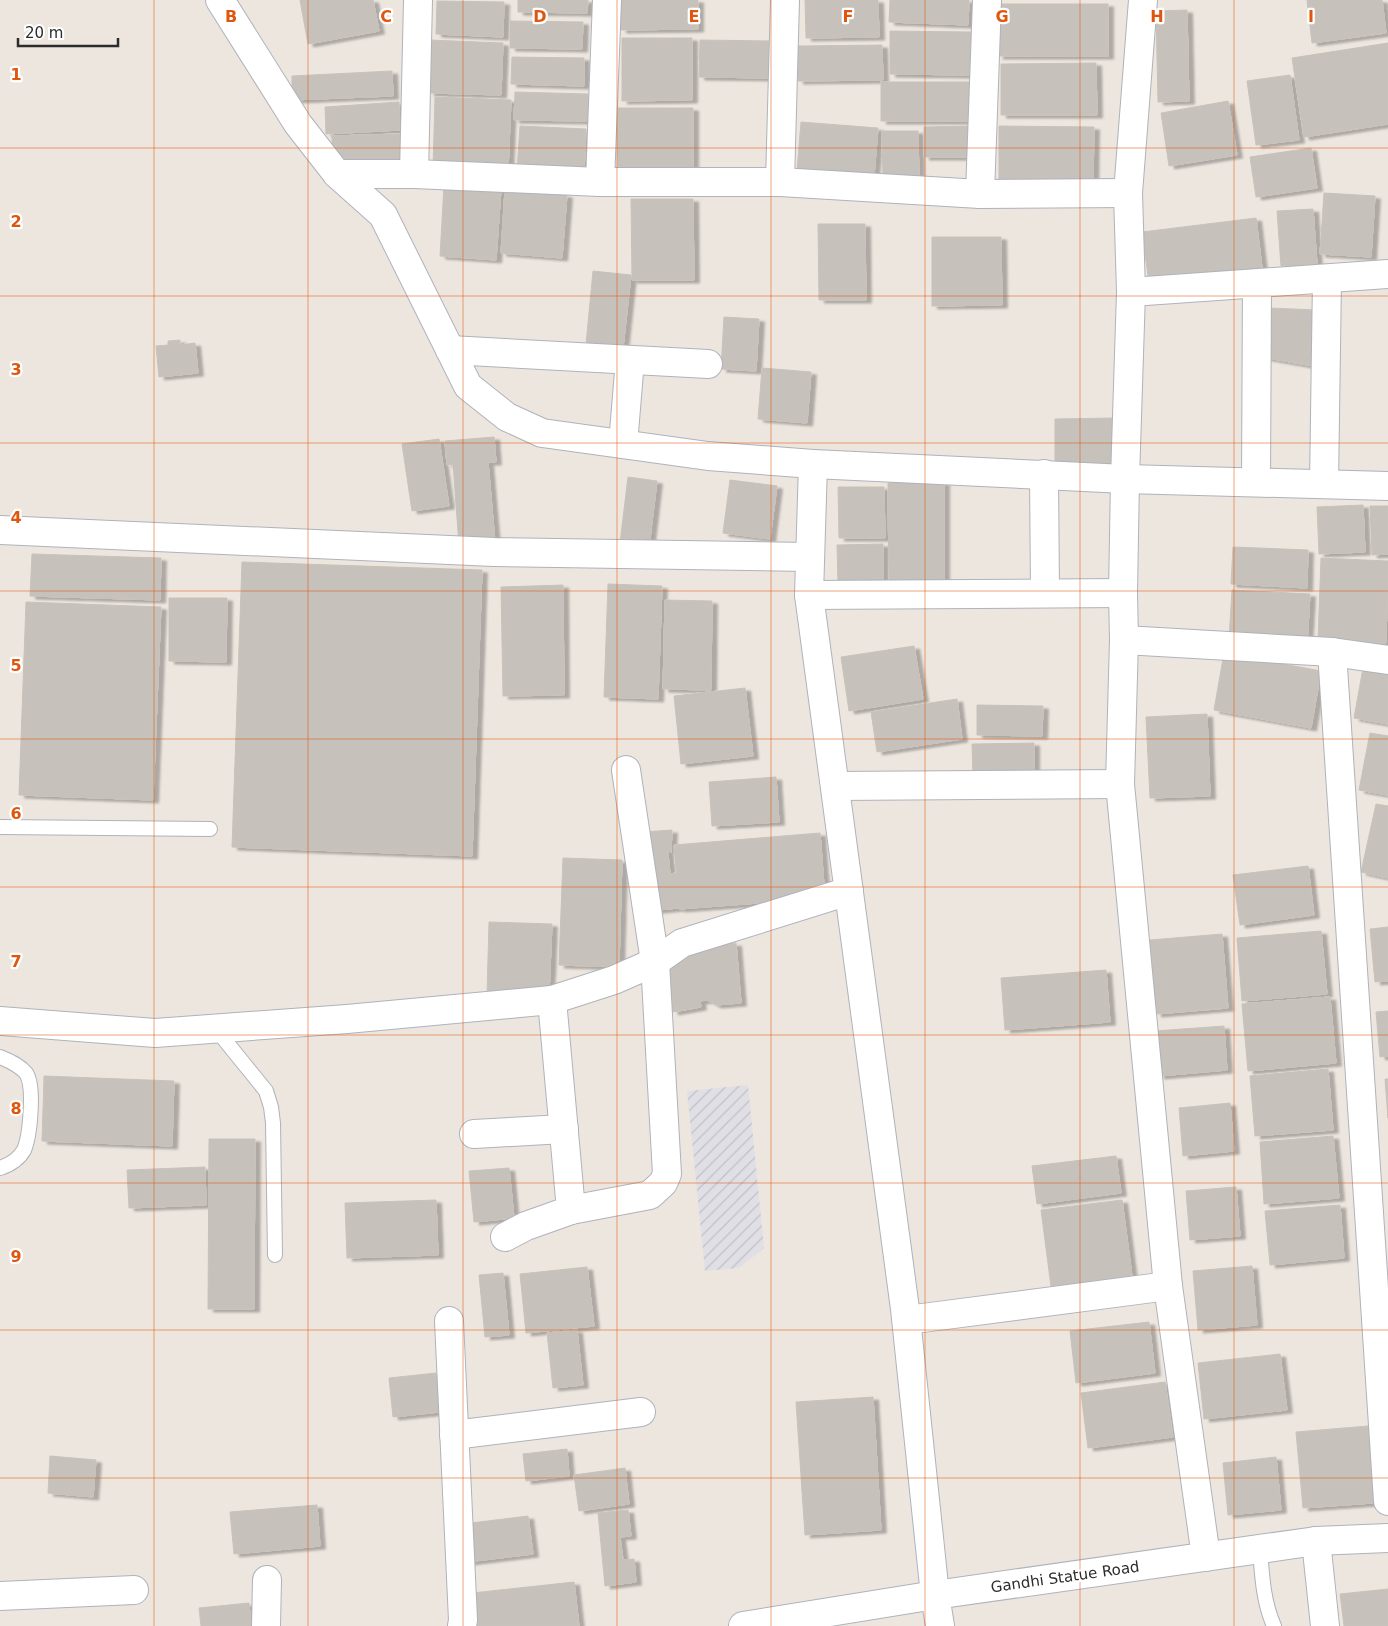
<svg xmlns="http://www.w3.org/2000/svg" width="1388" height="1626" font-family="'DejaVu Sans',sans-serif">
  <defs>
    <pattern id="industrial-furrows" width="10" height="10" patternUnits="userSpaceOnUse" patternTransform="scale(1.25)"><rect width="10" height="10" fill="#e1dfe6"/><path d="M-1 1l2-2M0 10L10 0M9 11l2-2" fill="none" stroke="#c1c0c5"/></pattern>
    <filter id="shadow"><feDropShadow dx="5.5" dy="3" stdDeviation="1" flood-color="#0004"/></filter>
  </defs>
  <rect width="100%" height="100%" fill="#ede6df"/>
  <polygon fill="url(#industrial-furrows)" points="748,1085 764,1248 739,1268 705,1271 687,1091"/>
  <g fill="#c6c1bb" stroke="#c9c2b9" filter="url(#shadow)">
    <polygon points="300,0 373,0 379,31 308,44"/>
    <polygon points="518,0 588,0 587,13 518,12"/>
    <polygon points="621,0 698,0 698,29 621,30"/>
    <polygon points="805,0 878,0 879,37 806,38"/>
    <polygon points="890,0 969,0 968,25 889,22"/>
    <polygon points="1307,0 1382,0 1386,33 1312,43"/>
    <polygon points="437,1 504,2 503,37 436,34"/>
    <rect x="998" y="4" width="110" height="52"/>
    <polygon points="1187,10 1189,101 1158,102 1156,11"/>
    <polygon points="510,21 583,22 582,49 510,48"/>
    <polygon points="890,31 971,32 971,75 890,74"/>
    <polygon points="622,38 692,38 692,100 622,101"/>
    <polygon points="430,40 503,43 501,95 429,93"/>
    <polygon points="700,40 772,41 771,78 699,77"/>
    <polygon points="1388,43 1388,124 1304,137 1292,58"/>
    <polygon points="882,45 883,80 798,81 798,46"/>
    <polygon points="512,57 584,58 584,86 511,84"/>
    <polygon points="1096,63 1097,115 1001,115 1001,64"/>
    <polygon points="392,71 393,96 292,100 292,76"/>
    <polygon points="1290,75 1299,140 1256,145 1247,81"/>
    <rect x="881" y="82" width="92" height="39"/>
    <polygon points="515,92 588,94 587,121 514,120"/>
    <polygon points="435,97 511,100 508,171 433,168"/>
    <polygon points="1228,101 1237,155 1169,166 1161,113"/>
    <polygon points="399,102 400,130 326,134 325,107"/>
    <polygon points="617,108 693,108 693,173 618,173"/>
    <polygon points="801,122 878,128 874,176 797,171"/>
    <polygon points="520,126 586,129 584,174 517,171"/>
    <polygon points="968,126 968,157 924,157 924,127"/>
    <polygon points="999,126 1094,127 1093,187 999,186"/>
    <polygon points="882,131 918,131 919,179 883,179"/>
    <polygon points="400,134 401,162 332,164 332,136"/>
    <polygon points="1311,148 1317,188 1256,197 1250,157"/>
    <polygon points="444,185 501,189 496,260 440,256"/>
    <polygon points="505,190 567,195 562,258 501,253"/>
    <polygon points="1324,193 1375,196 1371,257 1320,254"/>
    <polygon points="631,199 693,199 694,280 632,280"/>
    <polygon points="1313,209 1317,264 1281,266 1277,211"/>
    <polygon points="1256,218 1262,268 1149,283 1142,232"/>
    <polygon points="818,224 865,224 866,300 819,300"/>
    <polygon points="932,237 1001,237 1002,305 932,306"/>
    <polygon points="593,271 631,275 623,348 586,344"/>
    <polygon points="1269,308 1317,310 1313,366 1262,357"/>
    <polygon points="724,317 759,319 756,371 721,369"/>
    <polygon points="180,340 180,345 195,343 198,373 159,377 156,346 168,345 168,341"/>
    <polygon points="762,368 811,372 807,423 758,419"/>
    <polygon points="1112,418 1113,462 1055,463 1055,419"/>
    <polygon points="494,437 496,462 488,462 495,542 459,545 453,464 447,465 445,441"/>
    <polygon points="439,439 449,506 412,511 402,444"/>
    <polygon points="628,477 657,481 649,547 620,543"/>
    <polygon points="730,480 777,486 770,539 723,533"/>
    <polygon points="944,482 944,586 889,587 888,483"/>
    <polygon points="838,487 884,487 885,538 839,538"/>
    <polygon points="1363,505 1365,552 1319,554 1317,507"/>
    <polygon points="1370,506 1388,506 1388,554 1372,555"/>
    <polygon points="883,544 883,584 838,584 837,545"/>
    <polygon points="1233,547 1308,550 1307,588 1231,584"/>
    <polygon points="32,554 161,558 160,600 30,596"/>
    <polygon points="1321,558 1388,561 1386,643 1318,640"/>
    <polygon points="242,562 482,570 472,856 232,847"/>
    <polygon points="608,584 662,586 658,699 604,697"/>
    <polygon points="563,585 564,695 503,696 501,587"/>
    <polygon points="1232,590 1310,594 1307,645 1229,640"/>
    <polygon points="169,598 227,598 226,662 169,661"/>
    <polygon points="665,600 712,601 711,690 663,689"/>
    <polygon points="26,602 161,607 153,800 19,795"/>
    <polygon points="914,646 923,699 849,711 841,657"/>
    <polygon points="1224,653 1321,671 1311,728 1214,710"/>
    <polygon points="1363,668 1388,673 1388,724 1354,718"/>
    <polygon points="745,688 753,756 681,764 674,696"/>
    <polygon points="957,699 962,739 877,752 871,712"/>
    <polygon points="977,705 1043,706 1042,736 977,735"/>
    <polygon points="1207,714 1210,796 1150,798 1146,717"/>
    <polygon points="1370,733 1388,736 1388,795 1359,790"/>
    <polygon points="1034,743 1034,778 973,779 972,744"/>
    <polygon points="776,777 779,822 712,826 709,782"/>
    <polygon points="1376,804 1388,806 1388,878 1361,872"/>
    <polygon points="672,830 671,853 667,843 670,874 676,873 678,908 649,911 643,832"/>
    <polygon points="820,833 825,898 679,909 674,845"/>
    <polygon points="563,858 622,860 619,967 559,965"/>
    <polygon points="1308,866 1314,915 1240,925 1233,875"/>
    <polygon points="489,922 552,924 549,995 487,994"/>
    <polygon points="1388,927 1388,981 1375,982 1370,929"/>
    <polygon points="1321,931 1327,994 1242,1001 1237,938"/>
    <polygon points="1222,934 1228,1008 1156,1014 1150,940"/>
    <polygon points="736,943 741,1003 716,1005 707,1000 700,1001 701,1007 673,1012 663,963 688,948"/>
    <polygon points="1106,970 1110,1022 1005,1030 1001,978"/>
    <polygon points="1330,997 1336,1063 1248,1071 1242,1004"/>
    <polygon points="1388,1011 1388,1056 1380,1057 1376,1012"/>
    <polygon points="1224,1026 1227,1070 1159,1076 1155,1031"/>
    <polygon points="1328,1069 1333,1130 1255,1136 1250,1076"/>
    <polygon points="44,1076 174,1081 172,1146 42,1141"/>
    <polygon points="1385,1079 1388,1079 1388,1118"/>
    <polygon points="1230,1103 1234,1151 1183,1156 1179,1108"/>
    <polygon points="1333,1136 1339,1198 1264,1204 1260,1142"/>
    <polygon points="209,1139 255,1139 254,1309 208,1309"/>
    <polygon points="1116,1156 1121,1193 1037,1204 1032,1166"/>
    <polygon points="205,1167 206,1205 129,1208 127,1170"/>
    <polygon points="509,1168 514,1218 474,1222 469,1171"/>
    <polygon points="1236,1187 1240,1236 1190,1240 1186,1191"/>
    <polygon points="436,1200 438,1255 347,1258 345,1203"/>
    <polygon points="1122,1200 1133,1284 1052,1294 1041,1210"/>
    <polygon points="1340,1205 1344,1258 1270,1265 1265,1211"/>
    <polygon points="1252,1266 1257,1325 1198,1330 1193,1271"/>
    <polygon points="587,1267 594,1326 526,1333 520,1274"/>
    <polygon points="503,1273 509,1335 485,1337 479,1275"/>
    <polygon points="1149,1322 1155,1373 1076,1383 1070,1331"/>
    <polygon points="577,1330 583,1385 553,1388 547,1333"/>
    <polygon points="1280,1354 1287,1410 1204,1419 1198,1363"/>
    <polygon points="436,1373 440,1412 393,1417 389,1378"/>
    <polygon points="1165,1382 1173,1437 1088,1448 1081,1393"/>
    <polygon points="873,1397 881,1530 805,1535 796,1402"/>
    <polygon points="1368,1426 1373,1503 1303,1508 1296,1432"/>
    <polygon points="567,1449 569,1476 526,1481 523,1454"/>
    <polygon points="50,1456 96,1460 93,1497 48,1493"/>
    <polygon points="1276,1457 1281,1510 1228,1515 1223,1463"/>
    <polygon points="625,1468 629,1504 579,1511 574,1475"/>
    <polygon points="317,1505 320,1546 234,1554 230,1512"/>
    <polygon points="628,1510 631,1536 620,1537 623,1560 634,1559 636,1582 605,1586 598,1513"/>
    <polygon points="528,1516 533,1554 467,1562 463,1524"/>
    <polygon points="574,1582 579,1626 467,1626 463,1594"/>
    <polygon points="1388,1589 1388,1626 1344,1626 1340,1594"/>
    <polygon points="249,1603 251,1626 201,1626 199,1608"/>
  </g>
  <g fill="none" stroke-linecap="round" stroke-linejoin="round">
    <g stroke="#b0b2bc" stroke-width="16">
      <g id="service">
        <polyline points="0,827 210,829"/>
        <polyline points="215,1028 266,1091 271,1107 273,1123 275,1255"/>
        <path d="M0,1057C10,1061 19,1065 26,1073C35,1086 30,1136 24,1150C19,1159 9,1165 0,1168"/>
        <path d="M1260,1549C1262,1575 1263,1601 1274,1626"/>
      </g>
    </g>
    <g stroke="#b0b2bc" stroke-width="30">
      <g id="minor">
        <polyline points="220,0 298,124 337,174 383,215 468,386 507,417 542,433 708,456 813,464 1125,479 1388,486"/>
        <polyline points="607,0 600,182 780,182 980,194 1128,193"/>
        <polyline points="1143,0 1128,193 1131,292 1125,479 1123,593 1124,640 1120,784 1168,1286 1206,1557"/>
        <polyline points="337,174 414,174 600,182"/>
        <polyline points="414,174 418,0"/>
        <polyline points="780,182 785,0"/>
        <polyline points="980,194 987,0"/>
        <polyline points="1131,292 1388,274"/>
        <polyline points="450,350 708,364"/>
        <polyline points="623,444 630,360"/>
        <polyline points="813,464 809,595 905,1309 935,1595 940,1626"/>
        <polyline points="1044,474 1045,593"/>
        <polyline points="1256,482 1257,284"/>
        <polyline points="1324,484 1327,279"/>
        <polyline points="0,530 494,552 809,557"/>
        <polyline points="809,595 1123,593"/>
        <polyline points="1124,640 1332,652 1388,660"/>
        <polyline points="1332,652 1388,1501"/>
        <polyline points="835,786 1120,784"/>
        <polyline points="552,1000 571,1210"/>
        <polyline points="0,1021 155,1033 347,1019 552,1000 614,980 655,962 682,943 849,891"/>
        <polyline points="474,1134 564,1129"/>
        <polyline points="505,1237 526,1226 571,1210 650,1195 663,1183 667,1174 655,962 626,770"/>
        <polyline points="907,1320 1168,1286"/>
        <polyline points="449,1321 463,1620 462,1626"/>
        <polyline points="454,1435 641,1412"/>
        <polyline points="1316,1541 1325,1626"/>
        <polyline points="0,1596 134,1590"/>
        <polyline points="266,1626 267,1580"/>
      </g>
    </g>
    <g stroke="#b0b2bc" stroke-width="30">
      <polyline id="tertiary" points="743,1626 935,1595 1316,1541 1388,1538"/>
    </g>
    <use href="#service" stroke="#fff" stroke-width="14"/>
    <use href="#minor" stroke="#fff" stroke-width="28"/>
    <use href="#tertiary" stroke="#fff" stroke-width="28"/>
  </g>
  <path fill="none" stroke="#df570e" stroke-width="1" stroke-opacity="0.55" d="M154,0V1626M308,0V1626M463,0V1626M617,0V1626M771,0V1626M925,0V1626M1080,0V1626M1234,0V1626M0,148H1388M0,296H1388M0,443H1388M0,591H1388M0,739H1388M0,887H1388M0,1035H1388M0,1183H1388M0,1330H1388M0,1478H1388"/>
  <g text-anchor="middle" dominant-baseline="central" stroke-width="4.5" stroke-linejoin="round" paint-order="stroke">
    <g font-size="15" fill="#2c2c2c" stroke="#fff">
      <text transform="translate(1065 1577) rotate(-8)">Gandhi Statue Road</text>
    </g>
  </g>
  <g font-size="16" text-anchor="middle" font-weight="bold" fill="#df570e" stroke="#fff" stroke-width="4.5" stroke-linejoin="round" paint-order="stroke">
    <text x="231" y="22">B</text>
    <text x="386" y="22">C</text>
    <text x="540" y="22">D</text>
    <text x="694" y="22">E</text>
    <text x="848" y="22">F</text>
    <text x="1002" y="22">G</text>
    <text x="1157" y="22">H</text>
    <text x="1311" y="22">I</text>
    <text x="16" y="80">1</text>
    <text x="16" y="227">2</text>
    <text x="16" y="375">3</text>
    <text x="16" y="523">4</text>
    <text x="16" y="671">5</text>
    <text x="16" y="819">6</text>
    <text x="16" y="967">7</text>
    <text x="16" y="1114">8</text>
    <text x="16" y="1262">9</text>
  </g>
  <path d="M18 38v8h100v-8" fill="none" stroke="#2c2c2c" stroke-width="2.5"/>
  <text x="25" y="38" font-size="15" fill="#2c2c2c" stroke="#ffffff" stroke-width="4" paint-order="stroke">20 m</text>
</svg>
